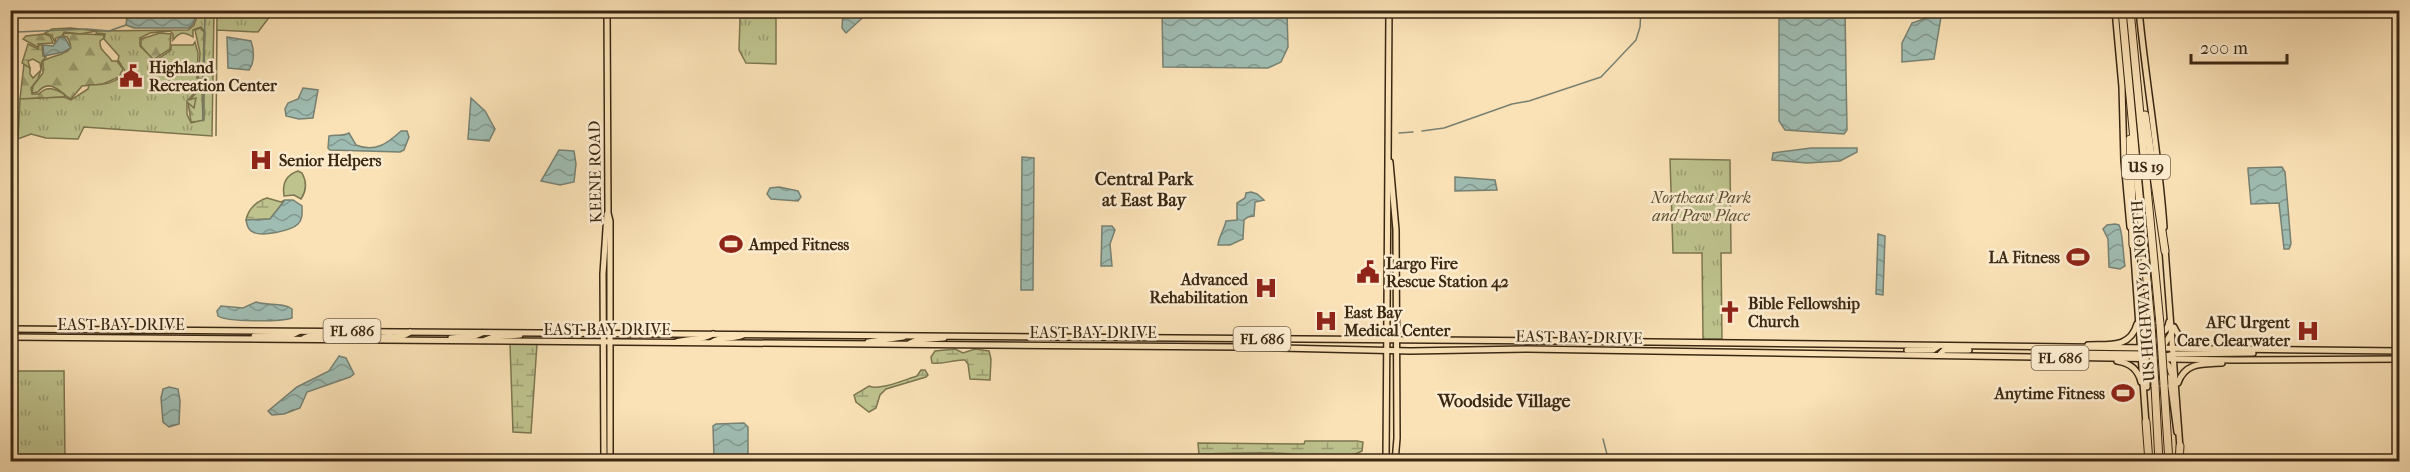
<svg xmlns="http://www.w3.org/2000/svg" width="2410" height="472" font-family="'IM FELL French Canon',serif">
  <defs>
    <pattern id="forest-firs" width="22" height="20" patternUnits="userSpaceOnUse" patternTransform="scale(1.5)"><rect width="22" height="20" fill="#bec38e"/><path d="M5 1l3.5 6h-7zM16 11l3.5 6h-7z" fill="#9c9e73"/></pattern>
    <pattern id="wetland-marsh" width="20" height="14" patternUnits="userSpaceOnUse" patternTransform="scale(1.5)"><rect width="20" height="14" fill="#bec38e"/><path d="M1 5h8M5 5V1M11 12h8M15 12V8" fill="none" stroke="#9c9e73"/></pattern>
    <pattern id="park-tufts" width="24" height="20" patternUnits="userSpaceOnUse" patternTransform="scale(1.5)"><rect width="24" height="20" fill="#bec38e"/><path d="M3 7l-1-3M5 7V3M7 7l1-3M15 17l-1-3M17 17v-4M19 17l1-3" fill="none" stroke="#9c9e73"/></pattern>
    <pattern id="water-waves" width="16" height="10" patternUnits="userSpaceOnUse" patternTransform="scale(1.5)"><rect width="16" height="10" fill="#9fbcb2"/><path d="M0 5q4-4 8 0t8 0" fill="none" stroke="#839990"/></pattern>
  </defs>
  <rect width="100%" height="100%" fill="#fae1b6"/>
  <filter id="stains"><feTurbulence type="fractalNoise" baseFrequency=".00333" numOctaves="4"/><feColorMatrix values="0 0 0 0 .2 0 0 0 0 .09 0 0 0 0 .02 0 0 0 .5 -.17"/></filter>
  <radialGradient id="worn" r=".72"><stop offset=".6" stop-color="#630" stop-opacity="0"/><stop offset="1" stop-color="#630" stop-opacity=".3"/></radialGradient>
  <path fill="#bec38e" stroke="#7c7650" stroke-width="1.5" d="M298,171L302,173C307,182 307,190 301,199L294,195L284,196C282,184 286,175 298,171Z"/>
  <g fill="url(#forest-firs)" stroke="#7c7650" stroke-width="1.5">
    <polygon points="200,28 204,32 203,79 198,78 200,53 195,30"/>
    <path d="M64,33L104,35V38L100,41C99,51 107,53 112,61H117L123,69L119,77L103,84L82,86L71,99C63,96 51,76 38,92L32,93L33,86L43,73V61C54,53 80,56 67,37L63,36Z"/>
    <polygon points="160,33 171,34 170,49 153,60 141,46 141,39"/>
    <polygon points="44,34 50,36 53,43 38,44 39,48 23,39 26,36"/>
    <path d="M24,64L30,68V74L33,78L41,70L38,79L31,88L32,94H39C47,85 55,89 64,94L65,97L20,99Z"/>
    <polygon points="202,91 203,121 191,122 188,102 196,93"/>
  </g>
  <g fill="url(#wetland-marsh)" stroke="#7c7650" stroke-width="1.5">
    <polygon points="71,28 97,31 80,34 64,32 62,36 56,38 55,42 51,35 45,33 52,29"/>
    <polygon points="28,44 38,49 39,45 42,45 43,56 46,57 42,61 41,70 40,63 33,59 28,61 30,68 22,63"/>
    <path d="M267,198L281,202L285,200L270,219L246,220C248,209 257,201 267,198Z"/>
    <polygon points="510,344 537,344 531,433 513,432"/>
    <path d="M955,349L963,353L975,349L989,351L991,359L990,380L970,379L968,364L965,360C954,359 944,365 932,363L931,357L935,351Z"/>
    <path d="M921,370H925L928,375L926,377L886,389L880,395L876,408L869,412L856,402L854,395L869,386C879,391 904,380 917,376Z"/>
    <path d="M1305,441H1357L1363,442L1362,451C1339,464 1300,453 1275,453C1250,452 1224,454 1199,454L1198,443L1304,444Z"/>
  </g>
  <g fill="url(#park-tufts)" stroke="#7c7650" stroke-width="1.5" fill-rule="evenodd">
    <path d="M199,11H214L212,136L84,127L78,139L46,138L31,134L18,139L20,99L64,97L71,100L88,89L89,85C102,85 118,84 125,71L118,60L119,56L104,39L105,34L96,33L97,31L188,30L194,25ZM201,27L205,32L203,81L197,78L198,53L195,42L193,45H171V50L155,61L140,46V38L150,33L170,31L173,34V40C179,32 184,31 193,37V30ZM202,89L204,93V120L191,123L187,114V102L194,108L196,98L188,100L197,90Z"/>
    <polygon points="217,11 274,11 258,32 217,30 216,136"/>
    <polygon points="740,18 776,18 776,64 746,63 739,50"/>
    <polygon points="1670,159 1730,160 1731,253 1721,253 1722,339 1703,339 1702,253 1673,253"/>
    <polygon points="15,371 64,371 65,461 15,461 15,440 13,439"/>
  </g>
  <g fill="url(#water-waves)" stroke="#778172" stroke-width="1.5">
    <polygon points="148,11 148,10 197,11 193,24 188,28 134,28 126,25 127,17 144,18"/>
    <polygon points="843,11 843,10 870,11 846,33 842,28"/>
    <polygon points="1162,11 1287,11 1288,47 1281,62 1268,68 1163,67"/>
    <polygon points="1779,11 1845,11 1847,130 1844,134 1785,130 1779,121"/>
    <polygon points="1932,16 1941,17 1934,59 1902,62 1902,43 1912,23"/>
    <polygon points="60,37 65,38 71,48 63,52 44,56 43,45 53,46"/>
    <path d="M227,37L251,41C254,49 255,62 249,70L228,68Z"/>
    <polygon points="303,88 318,90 313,118 299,119 286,116 285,109 288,103 298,99"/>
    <polygon points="471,98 485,111 495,129 489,141 468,139"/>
    <path d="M401,131H407L409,137L404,150L400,152L330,150L328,148L329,136C337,134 342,137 349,133L356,145C375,153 388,143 401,131Z"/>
    <polygon points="1811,148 1857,148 1857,152 1840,161 1807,163 1772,160 1773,153"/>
    <polygon points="559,150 574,151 576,164 574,182 560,185 541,181"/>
    <polygon points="1022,157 1034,158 1033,290 1021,290"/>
    <polygon points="2282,167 2285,172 2291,244 2289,249 2284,249 2279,203 2251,204 2248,170 2248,168"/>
    <polygon points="1455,177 1495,180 1497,190 1455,191"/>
    <polygon points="779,187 798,191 801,197 798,201 771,199 767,194 770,188"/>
    <path d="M1251,192L1257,194L1264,200L1255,202L1254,216L1248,217L1244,220L1243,239L1230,245H1218C1219,236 1224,230 1226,221L1237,220V203L1245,198L1246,193Z"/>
    <path d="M285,200H293L302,206C302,213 303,219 298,224C291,231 261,237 253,232C248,230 247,225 246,220L270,219Z"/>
    <path d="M2115,224L2119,225C2123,232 2123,256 2125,266L2120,269L2109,267L2108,239L2103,229L2107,225Z"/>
    <polygon points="1102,226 1112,226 1115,230 1110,244 1112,266 1101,266"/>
    <polygon points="1878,234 1885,236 1883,295 1876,294"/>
    <path d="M256,302C267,306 283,302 292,309V318C280,322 226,322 218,316L217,311L221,306L243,308Z"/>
    <polygon points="339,356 346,358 354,374 350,377 307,392 300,408 284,414 272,415 268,411 297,387 329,371"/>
    <polygon points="169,387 178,389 180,401 179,424 169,427 163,422 161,398 163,389"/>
    <polygon points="744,423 748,427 748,458 714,459 713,426 716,424"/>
    <polygon points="1274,455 1334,457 1337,461 1274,460 1271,458"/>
  </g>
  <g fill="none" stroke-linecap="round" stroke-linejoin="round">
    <g stroke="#778172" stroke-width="1.5">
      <polyline points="17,32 87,29 109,31 126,25"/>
      <polyline points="203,121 205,10"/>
      <polyline points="1422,131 1444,128 1512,104 1529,101 1601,77 1636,40 1640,27 1641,10"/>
      <polyline points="1399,133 1413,132"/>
      <polyline points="2394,345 2400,342"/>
      <polyline points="1603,439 1609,462"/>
    </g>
    <g stroke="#3b2813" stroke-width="8">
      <g id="major">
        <polyline points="607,10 608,213 610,221 610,462"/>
        <polyline points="2115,10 2122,87 2124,161 2130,227"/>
        <path d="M2139,10C2146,83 2159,154 2164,227"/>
        <polyline points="1390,162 1396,230 1397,438 1395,462"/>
        <polyline points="2133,242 2146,424"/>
        <polyline points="2165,248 2180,448"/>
        <path d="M2138,281L2142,295L2145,329C2155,337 2167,335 2169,322"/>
        <path d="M2174,327C2180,340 2186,345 2200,347"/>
        <polyline points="2142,328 2144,339 2153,348"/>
        <polyline points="10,329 1566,341 2400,351"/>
        <polyline points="254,336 292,335 298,332"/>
        <polyline points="10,337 1238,347 1410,351 1527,349 2234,360 2400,359"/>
        <path d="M304,338C317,331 334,340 347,332"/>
        <polyline points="451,338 475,336 482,333"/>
        <path d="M374,339C385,333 400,341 410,332"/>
        <polyline points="485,340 493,337 520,335"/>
        <path d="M676,342C688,338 702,341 713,334"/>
        <path d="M712,342C721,336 733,340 743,335"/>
        <polyline points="868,342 903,337"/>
        <polyline points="910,343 917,340 944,338"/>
        <path d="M2088,345C2108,344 2130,349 2137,324"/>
        <polyline points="1907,350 1933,350 1939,346"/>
        <polyline points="1940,354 1944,350 1969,350"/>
        <polyline points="2054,356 2060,353 2146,354 2164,345 2172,332"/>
        <polyline points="2161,357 2175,354 2253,353"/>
        <polyline points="2162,359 2169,366 2173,379"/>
        <path d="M2117,361C2130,363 2138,369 2141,382"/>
        <path d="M2178,383C2185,362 2203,364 2222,363"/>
        <polyline points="2147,387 2147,381 2153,375 2165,375 2170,380 2177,432"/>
        <polyline points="604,462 603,274 607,214"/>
        <polyline points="1386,462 1389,10"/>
      </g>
    </g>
    <g stroke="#3b2813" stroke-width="9">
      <g id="highway">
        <polyline points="2122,10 2151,324"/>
        <polyline points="2130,10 2160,324"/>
        <polyline points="2145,115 2165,251"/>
        <polyline points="2130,139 2133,245"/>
        <polyline points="2155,385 2159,462"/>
        <polyline points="2164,385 2169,462"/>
        <polyline points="2146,422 2149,462"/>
        <polyline points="2179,462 2180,446"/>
      </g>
    </g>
    <use href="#major" stroke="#fae1b6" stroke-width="5"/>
    <use href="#highway" stroke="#fae1b6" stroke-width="7"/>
    <g stroke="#3b2813" stroke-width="9" stroke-linecap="butt">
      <g id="highway-bridge">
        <polyline points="2151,324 2155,385"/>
        <polyline points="2160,324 2164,385"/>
      </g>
    </g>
    <use href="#highway-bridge" stroke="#fae1b6" stroke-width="7"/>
  </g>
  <defs>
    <g id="civic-bare" transform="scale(1.8)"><path d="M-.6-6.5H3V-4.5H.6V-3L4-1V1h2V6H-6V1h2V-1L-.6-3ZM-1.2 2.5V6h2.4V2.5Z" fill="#8f2418" stroke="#fcecd0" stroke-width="2.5" paint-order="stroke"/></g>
    <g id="hospital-bare" transform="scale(1.8)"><path d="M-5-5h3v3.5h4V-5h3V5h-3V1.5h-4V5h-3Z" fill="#8f2418" stroke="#fcecd0" stroke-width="2.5" paint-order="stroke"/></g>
    <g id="stadium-bare" transform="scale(1.8)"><path d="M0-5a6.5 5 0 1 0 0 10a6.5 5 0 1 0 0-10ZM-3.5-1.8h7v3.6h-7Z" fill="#8f2418" stroke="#fcecd0" stroke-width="2.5" paint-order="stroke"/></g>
    <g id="church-bare" transform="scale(1.8)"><path d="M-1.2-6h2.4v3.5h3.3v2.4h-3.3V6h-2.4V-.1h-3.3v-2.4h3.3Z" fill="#8f2418" stroke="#fcecd0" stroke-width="2.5" paint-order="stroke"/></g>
  </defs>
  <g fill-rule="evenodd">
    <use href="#civic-bare" x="131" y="76"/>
    <use href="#hospital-bare" x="261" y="160"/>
    <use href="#stadium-bare" x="731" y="244"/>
    <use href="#stadium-bare" x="2078" y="257"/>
    <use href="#civic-bare" x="1368" y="272"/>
    <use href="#hospital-bare" x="1266" y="288"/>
    <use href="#church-bare" x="1730" y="312"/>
    <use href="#hospital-bare" x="1326" y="321"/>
    <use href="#hospital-bare" x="2308" y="331"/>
    <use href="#stadium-bare" x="2123" y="393"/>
  </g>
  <g text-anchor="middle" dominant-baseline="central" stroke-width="5" stroke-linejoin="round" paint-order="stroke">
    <g fill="#fcecd0" stroke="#75634c" stroke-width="1.5">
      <rect x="2122" y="155" width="48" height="24" rx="4.5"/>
      <rect x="323.5" y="319" width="57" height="24" rx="4.5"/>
      <rect x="1233.5" y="327" width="57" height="24" rx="4.5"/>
      <rect x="2031.5" y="346" width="57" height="24" rx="4.5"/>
    </g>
    <g font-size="15" font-weight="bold" fill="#3b2813">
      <text x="2146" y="167">US 19</text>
      <text x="352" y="331">FL 686</text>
      <text x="1262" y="339">FL 686</text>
      <text x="2060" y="358">FL 686</text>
    </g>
    <g font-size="16" font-weight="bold" fill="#3b2813" stroke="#fcecd0" text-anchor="start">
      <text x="149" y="67">Highland<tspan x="149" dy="18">Recreation Center</tspan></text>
      <text x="279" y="160">Senior Helpers</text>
      <text x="749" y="244">Amped Fitness</text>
      <text x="2060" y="257" text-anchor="end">LA Fitness</text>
      <text x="1386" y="263">Largo Fire<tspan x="1386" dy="18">Rescue Station 42</tspan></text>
      <text x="1248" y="279" text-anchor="end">Advanced<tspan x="1248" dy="18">Rehabilitation</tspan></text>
      <text x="1748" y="303">Bible Fellowship<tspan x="1748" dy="18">Church</tspan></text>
      <text x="1344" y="312">East Bay<tspan x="1344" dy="18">Medical Center</tspan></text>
      <text x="2290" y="322" text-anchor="end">AFC Urgent<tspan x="2290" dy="18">Care Clearwater</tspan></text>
      <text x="2105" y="393" text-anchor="end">Anytime Fitness</text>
    </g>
    <g font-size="16" fill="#3b2813" stroke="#fcecd0">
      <text transform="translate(595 172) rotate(-91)">KEENE ROAD</text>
      <text transform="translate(2143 291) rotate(-94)">US HIGHWAY 19 NORTH</text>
      <text x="121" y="324">EAST BAY DRIVE</text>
      <text x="607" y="329">EAST BAY DRIVE</text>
      <text x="1093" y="332">EAST BAY DRIVE</text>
      <text transform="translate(1579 337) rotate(1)">EAST BAY DRIVE</text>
    </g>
    <g font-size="16" font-style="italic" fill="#5c4f32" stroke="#fcecd0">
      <text x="1701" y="197">Northeast Park<tspan x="1701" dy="18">and Paw Place</tspan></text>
    </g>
    <g font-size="18" font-weight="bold" fill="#3b2813" stroke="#fcecd0">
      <text x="1144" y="179">Central Park<tspan x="1144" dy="21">at East Bay</tspan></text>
      <text x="1504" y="401">Woodside Village</text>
    </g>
  </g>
  <rect width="2410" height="472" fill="none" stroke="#fae1b6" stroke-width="36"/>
  <rect x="12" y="12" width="2386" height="448" fill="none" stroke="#3b2813" stroke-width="3"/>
  <rect x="18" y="18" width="2374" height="436" fill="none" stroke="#3b2813" stroke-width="1.5"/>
  <path d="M2191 54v9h96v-9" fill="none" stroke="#3b2813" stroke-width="3"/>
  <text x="2200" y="54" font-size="18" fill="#3b2813" stroke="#fcecd0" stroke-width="4.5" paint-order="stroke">200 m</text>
  <rect width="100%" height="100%" filter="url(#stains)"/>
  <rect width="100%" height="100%" fill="url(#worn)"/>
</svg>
